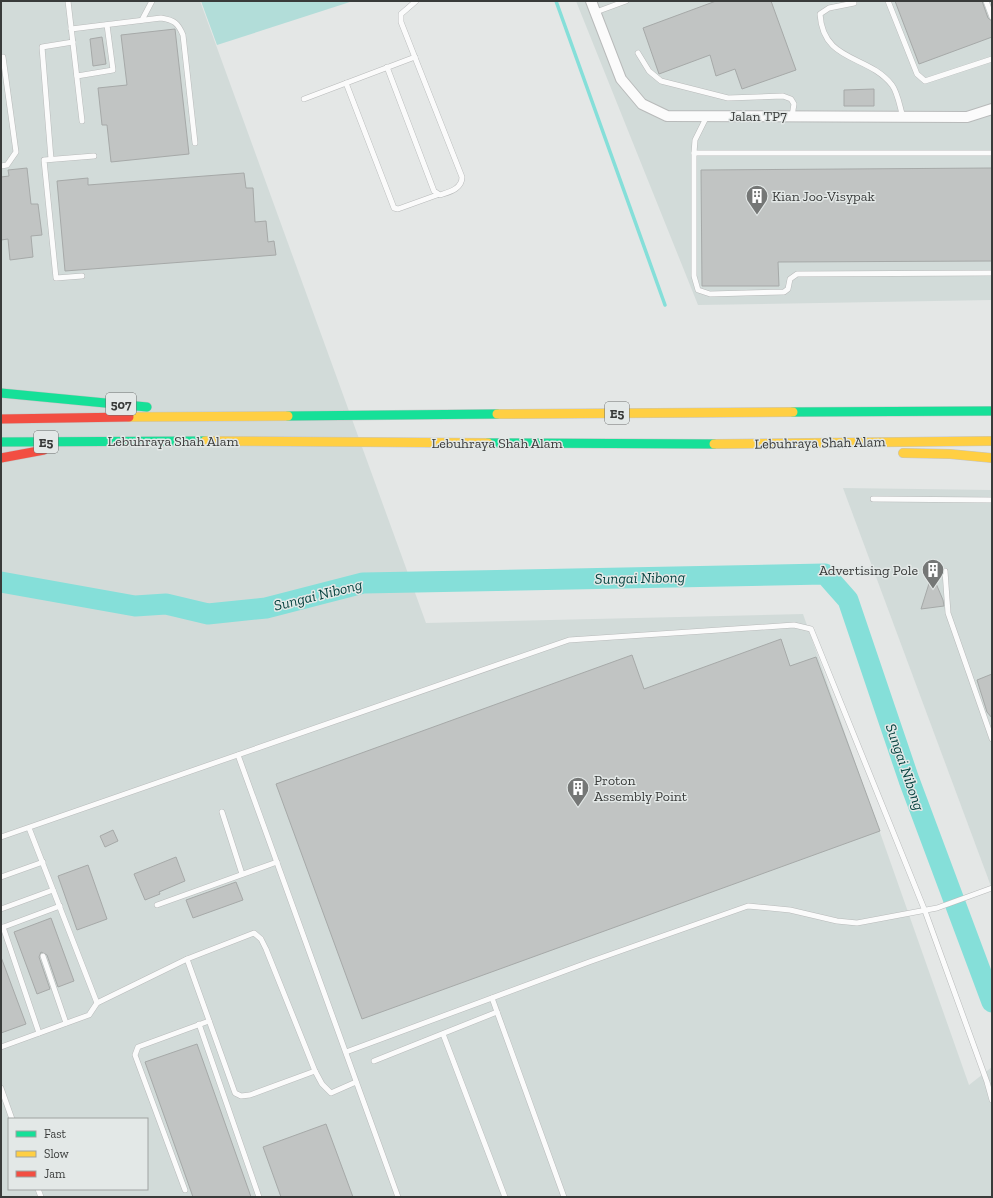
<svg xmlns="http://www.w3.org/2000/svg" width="993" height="1198" font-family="'Zilla Slab',serif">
  <rect width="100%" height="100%" fill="#e4e7e6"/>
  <g fill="#d2dbd9" fill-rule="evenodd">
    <path d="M1,1H200L426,623L803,614L969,1085L992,1067V1197H1ZM9,1119H147V1189H9Z"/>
    <polygon points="576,1 992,1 992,300 698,305"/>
    <polygon points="843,488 992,490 992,889"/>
  </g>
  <polygon fill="#b2ddd9" points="201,1 353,1 217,45"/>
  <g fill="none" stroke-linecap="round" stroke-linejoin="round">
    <polyline stroke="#85dfd9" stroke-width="3.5" points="556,1 665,305"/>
    <polyline stroke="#85dfd9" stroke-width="21" points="1,582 135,606 166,604 208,614 266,608 363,583 825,574 848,600 909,780 992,1002"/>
  </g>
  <g fill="#c1c4c3" stroke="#a6a9a8">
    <polygon points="716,1 771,1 796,70 742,89 735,69 716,76 710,55 659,74 643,28"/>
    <polygon points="895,1 982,1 988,18 992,21 992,37 919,64"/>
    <polygon points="175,29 189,154 111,162 107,125 102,125 98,88 127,85 121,35"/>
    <polygon points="102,37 106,64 93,66 90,39"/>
    <polygon points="874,89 874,106 844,106 844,90"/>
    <polygon points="27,168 31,204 38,204 42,235 31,236 33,257 10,260 8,239 1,240 1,177 9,176 8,170"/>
    <polygon points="992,168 992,261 778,262 779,286 702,286 701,170"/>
    <polygon points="244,173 246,188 253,188 255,222 266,221 268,242 274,241 276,255 65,271 57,181 88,178 88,185"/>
    <polygon points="932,574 943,600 944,606 921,609"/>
    <polygon points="781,639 790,666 816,657 880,831 362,1019 276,784 632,655 644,689"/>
    <polygon points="992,674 992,718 987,712 977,680"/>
    <polygon points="113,830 118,841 105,847 100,836"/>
    <polygon points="176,857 185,881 159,892 160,894 145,900 134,874"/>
    <polygon points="88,865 107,919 77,930 58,876"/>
    <polygon points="236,882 243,900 193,918 186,900"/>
    <polygon points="51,918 74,981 58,987 47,955 41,952 39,957 50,989 37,994 14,932"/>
    <polygon points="1,957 26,1024 1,1033"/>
    <polygon points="197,1044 251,1197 193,1197 145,1062"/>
    <polygon points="326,1124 353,1197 281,1197 263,1147"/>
  </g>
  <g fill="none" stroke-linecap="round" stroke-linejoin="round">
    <g stroke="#b8baba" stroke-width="6">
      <g id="lane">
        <polyline points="68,1 82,121"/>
        <polyline points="888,1 917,74 925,81 992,59"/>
        <polyline points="986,1 992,17"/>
        <path d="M854,3L829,8L820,14C823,63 868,54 892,85C898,93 900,108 903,117"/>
        <polyline points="596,12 626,1"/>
        <polyline points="142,20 152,1"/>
        <path d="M71,29L161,18C174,20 178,23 183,35L195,143"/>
        <polyline points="638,53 649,71 661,81 728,98 783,96 791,99 794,104 792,116"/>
        <path d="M387,67L434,191L440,195C449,192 462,189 462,177L401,22V14L416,1"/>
        <polyline points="77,76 113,70 107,25"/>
        <polyline points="346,83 394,208 398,209 437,195"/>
        <polyline points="304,99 415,57"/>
        <polyline points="707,116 695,140 694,153 694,276 698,290 710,294 784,292 788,289 790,279 797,274 992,273"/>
        <polyline points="694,153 992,153"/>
        <polyline points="51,159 42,47 73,42"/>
        <polyline points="1,166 7,165 16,152 3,57"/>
        <polyline points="82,276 56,278 44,160 94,156"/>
        <polyline points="873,499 992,500"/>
        <polyline points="945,571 948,613 992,739"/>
        <polyline points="238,755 398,1197"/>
        <polyline points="222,812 242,874"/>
        <polyline points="1,837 569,640 794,625 811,629 925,911 987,1082 992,1100"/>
        <polyline points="1,877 43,862"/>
        <polyline points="157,905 277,862"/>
        <polyline points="1,909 53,890"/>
        <polyline points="3,927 39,1033"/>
        <polyline points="1,928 60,906"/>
        <polyline points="43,956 66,1023"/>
        <polyline points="187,959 235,1093 241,1096 250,1095 315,1071"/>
        <polyline points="492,998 564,1197"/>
        <polyline points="97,1003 187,959 254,933 261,939 266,949 315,1071 322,1084 331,1093 356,1082"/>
        <polyline points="199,1024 259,1197"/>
        <polyline points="443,1034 505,1197"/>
        <polyline points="1,1047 89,1015 97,1003 29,828"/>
        <polyline points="346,1052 589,962 748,906 790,910 837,921 857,923 937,908 992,888"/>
        <polyline points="374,1061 497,1012"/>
        <polyline points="1,1088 12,1119"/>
        <polyline points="38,1189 41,1197"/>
        <polyline points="185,1190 135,1055 138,1047 209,1021"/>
      </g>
    </g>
    <g stroke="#b8baba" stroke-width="12">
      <polyline id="street" points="591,1 621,79 642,104 667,116 967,117 992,109"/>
    </g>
    <g stroke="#c3c4c4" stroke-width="10">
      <g id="fast">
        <polyline points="1,393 147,407"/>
        <polyline points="793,412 992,411"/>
        <polyline points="288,416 497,414"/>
        <polyline points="1,442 205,441"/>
        <polyline points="488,443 714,444"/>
      </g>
    </g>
    <g stroke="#c3c4c4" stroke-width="10">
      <g id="slow">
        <polyline points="497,414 793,412"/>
        <polyline points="129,417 288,416"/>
        <polyline points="205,441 488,443"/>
        <polyline points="714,444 992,441"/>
        <polyline points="903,453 950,454 992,458"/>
      </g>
    </g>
    <g stroke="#c3c4c4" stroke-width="10">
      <g id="jam">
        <polyline points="1,419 129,417"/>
        <polyline points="1,458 44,450"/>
      </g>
    </g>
    <use href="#lane" stroke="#fbfbfb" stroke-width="5"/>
    <use href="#street" stroke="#fbfbfb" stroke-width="10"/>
    <use href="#fast" stroke="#16e098" stroke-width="9"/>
    <use href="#slow" stroke="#ffcf43" stroke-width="9"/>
    <use href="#jam" stroke="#f24e42" stroke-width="9"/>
  </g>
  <defs>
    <g id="building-pin" transform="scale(1.15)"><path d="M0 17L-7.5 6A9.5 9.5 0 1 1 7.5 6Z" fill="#757776" stroke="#e3e8e7"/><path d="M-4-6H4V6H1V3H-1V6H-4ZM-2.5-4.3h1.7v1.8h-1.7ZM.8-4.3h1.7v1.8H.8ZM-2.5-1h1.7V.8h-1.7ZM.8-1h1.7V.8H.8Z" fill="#fff"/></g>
  </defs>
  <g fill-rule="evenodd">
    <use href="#building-pin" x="757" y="196"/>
    <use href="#building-pin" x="933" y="570"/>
    <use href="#building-pin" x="578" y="788"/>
  </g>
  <g text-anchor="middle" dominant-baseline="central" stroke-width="3" stroke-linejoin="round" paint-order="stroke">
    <g fill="#e3e8e7" stroke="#6c6f6e" stroke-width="1">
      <rect x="106" y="393" width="30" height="22" rx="3"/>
      <rect x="605" y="402" width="24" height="22" rx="3"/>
      <rect x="34" y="431" width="24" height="22" rx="3"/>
    </g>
    <g font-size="13" font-weight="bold" fill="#393b3a">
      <text x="121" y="404">507</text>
      <text x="617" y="413">E5</text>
      <text x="46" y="442">E5</text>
    </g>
    <g font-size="14" fill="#393b3a" stroke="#e3e8e7">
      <text x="758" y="116">Jalan TP7</text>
      <text x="173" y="441">Lebuhraya Shah Alam</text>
      <text x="497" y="443">Lebuhraya Shah Alam</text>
      <text transform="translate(820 443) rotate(-1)">Lebuhraya Shah Alam</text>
    </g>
    <g font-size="14" fill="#393b3a" stroke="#e3e8e7" text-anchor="start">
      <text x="772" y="196">Kian Joo-Visypak</text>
      <text x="918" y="570" text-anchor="end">Advertising Pole</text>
      <text x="594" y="780">Proton<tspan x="594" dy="16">Assembly Point</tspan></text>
    </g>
    <g font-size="15" font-style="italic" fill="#064340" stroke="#e3e8e7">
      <text transform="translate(640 578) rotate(-1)">Sungai Nibong</text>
      <text transform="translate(318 595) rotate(-14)">Sungai Nibong</text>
      <text transform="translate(905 767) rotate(71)">Sungai Nibong</text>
    </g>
  </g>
  <rect width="993" height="1198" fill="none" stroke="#393b3a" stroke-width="4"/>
  <rect x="8" y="1118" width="140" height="72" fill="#e3e8e7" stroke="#9fa3a2"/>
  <rect x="16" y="1131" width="20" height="6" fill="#16e098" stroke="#9fa3a2"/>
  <text x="44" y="1138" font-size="12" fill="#393b3a">Fast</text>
  <rect x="16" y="1151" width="20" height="6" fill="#ffcf43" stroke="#9fa3a2"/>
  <text x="44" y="1158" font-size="12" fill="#393b3a">Slow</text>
  <rect x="16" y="1171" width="20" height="6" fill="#f24e42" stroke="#9fa3a2"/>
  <text x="44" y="1178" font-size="12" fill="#393b3a">Jam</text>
</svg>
